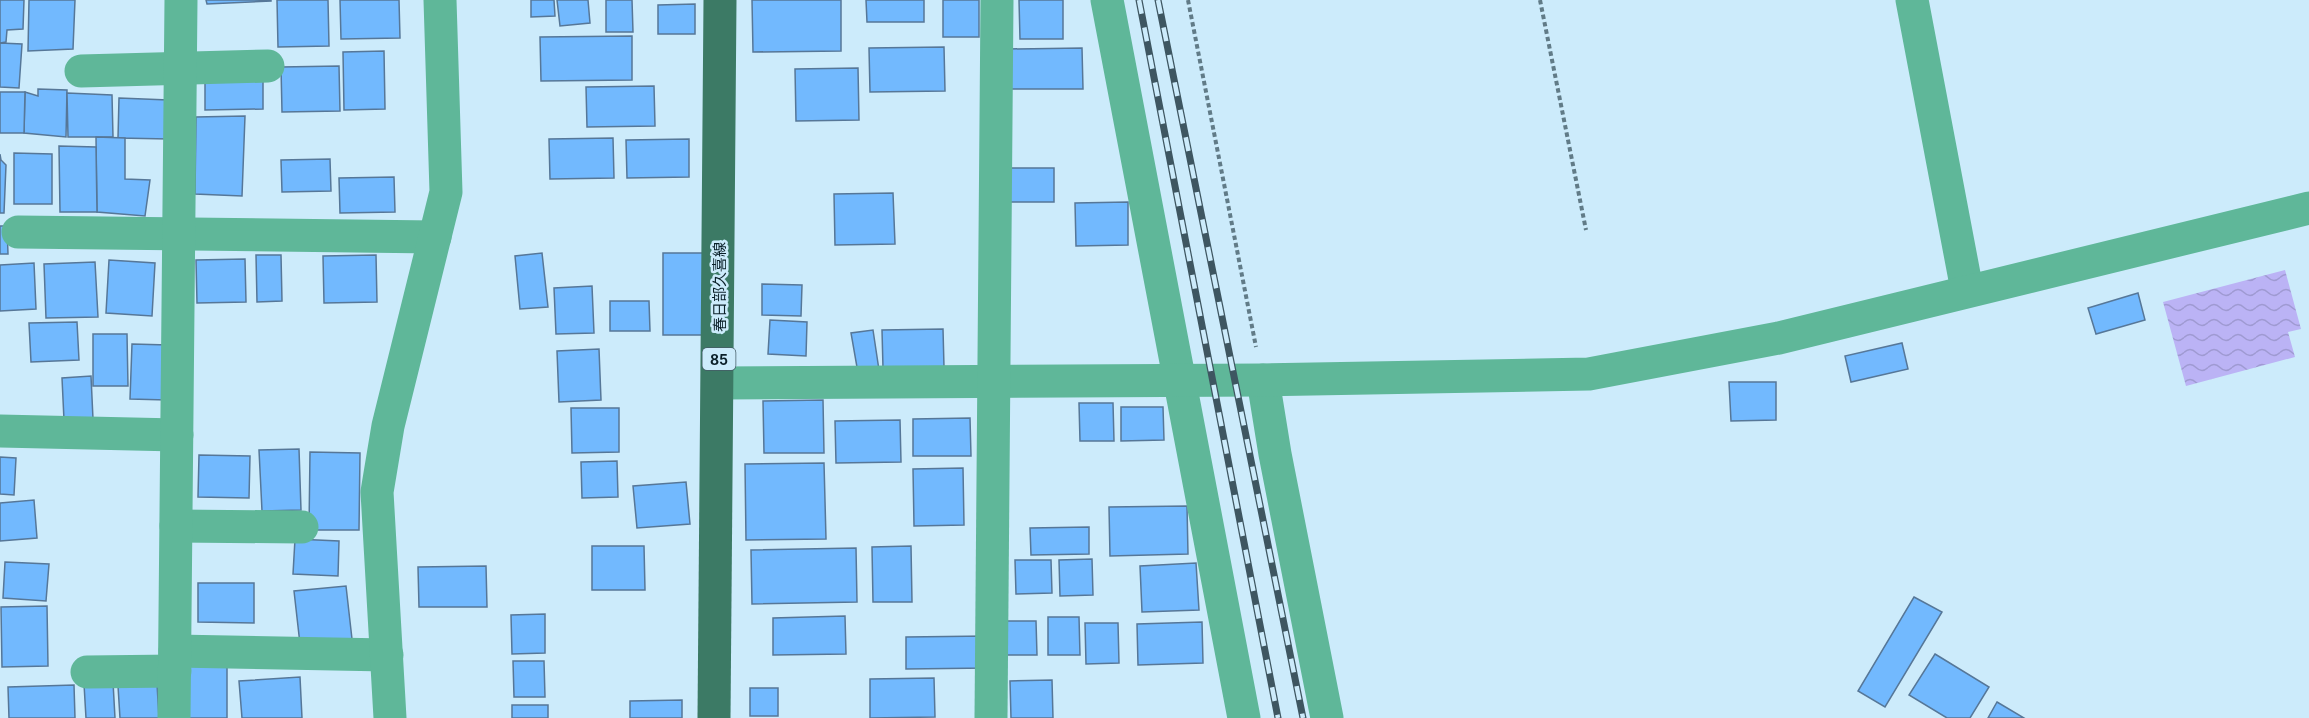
<svg xmlns="http://www.w3.org/2000/svg" width="2309" height="718" font-family="Inter,'Noto Sans JP',sans-serif">
  <defs>
    <pattern id="water-waves" width="16" height="10" patternUnits="userSpaceOnUse" patternTransform="scale(1.5)"><rect width="16" height="10" fill="#bbb3f5"/><path d="M0 5q4-4 8 0t8 0" fill="none" stroke="#9f9ad2"/></pattern>
  </defs>
  <rect width="100%" height="100%" fill="#ccebfb"/>
  <polygon fill="url(#water-waves)" points="2285,270 2301,329 2288,332 2295,357 2186,386 2163,302"/>
  <g fill="#72b9fe" stroke="#567798" stroke-width="1.5">
    <polygon points="0,0 24,0 23,29 7,30 6,42 0,43"/>
    <polygon points="29,0 75,0 73,49 28,51"/>
    <polygon points="206,0 271,0 271,1 207,4"/>
    <polygon points="277,0 328,0 329,46 278,47"/>
    <polygon points="340,0 399,0 400,38 341,39"/>
    <polygon points="531,0 554,0 555,16 531,17"/>
    <polygon points="557,0 588,0 590,23 560,26"/>
    <polygon points="606,0 632,0 633,32 606,32"/>
    <polygon points="752,0 841,0 841,51 753,52"/>
    <polygon points="866,0 924,0 924,22 867,22"/>
    <rect x="943" y="0" width="36" height="37"/>
    <polygon points="1019,0 1063,0 1063,39 1020,39"/>
    <polygon points="695,4 695,34 658,34 658,5"/>
    <polygon points="632,36 632,80 541,81 540,37"/>
    <polygon points="0,43 22,44 19,88 0,87"/>
    <polygon points="944,47 945,91 870,92 869,48"/>
    <polygon points="1082,48 1083,89 1009,89 1008,49"/>
    <polygon points="384,51 385,109 344,110 343,52"/>
    <polygon points="339,66 340,111 282,112 281,67"/>
    <polygon points="858,68 859,120 796,121 795,69"/>
    <polygon points="263,74 263,109 205,110 205,75"/>
    <polygon points="654,86 655,126 587,127 586,87"/>
    <polygon points="38,89 67,90 66,137 24,133 25,92 38,96"/>
    <polygon points="0,92 25,92 24,133 0,133"/>
    <polygon points="67,93 112,95 113,137 68,137"/>
    <polygon points="119,98 168,100 169,139 118,138"/>
    <polygon points="245,116 242,196 195,194 196,117"/>
    <polygon points="96,137 125,138 125,179 150,180 145,216 97,212"/>
    <polygon points="613,138 614,178 550,179 549,139"/>
    <polygon points="689,139 689,177 627,178 626,140"/>
    <polygon points="59,146 96,147 97,212 60,212"/>
    <polygon points="14,153 52,154 52,204 14,204"/>
    <polygon points="0,154 1,160 6,165 4,213 0,213"/>
    <polygon points="330,159 331,191 282,192 281,160"/>
    <rect x="1010" y="168" width="44" height="34"/>
    <polygon points="394,177 395,212 340,213 339,178"/>
    <polygon points="893,193 895,244 835,245 834,194"/>
    <polygon points="1128,202 1128,245 1076,246 1075,203"/>
    <polygon points="0,226 7,226 8,254 0,254"/>
    <polygon points="542,253 548,307 520,309 515,256"/>
    <polygon points="663,253 704,253 705,335 663,335"/>
    <polygon points="256,255 281,255 282,301 257,302"/>
    <polygon points="376,255 377,302 324,303 323,256"/>
    <polygon points="245,259 246,302 197,303 196,260"/>
    <polygon points="109,260 155,263 152,316 106,313"/>
    <polygon points="95,262 98,317 46,318 44,264"/>
    <polygon points="34,263 36,309 0,311 0,265"/>
    <polygon points="762,284 802,285 801,316 762,315"/>
    <polygon points="592,286 594,333 556,334 554,288"/>
    <polygon points="2138,293 2145,320 2096,334 2088,308"/>
    <polygon points="610,301 649,301 650,331 610,331"/>
    <polygon points="770,320 807,322 806,356 768,354"/>
    <polygon points="77,322 79,360 31,362 29,323"/>
    <polygon points="943,329 944,367 883,368 882,330"/>
    <polygon points="873,330 879,370 858,373 851,333"/>
    <polygon points="93,334 127,334 128,386 93,386"/>
    <polygon points="1902,343 1908,369 1851,382 1845,356"/>
    <polygon points="132,344 168,345 167,400 130,399"/>
    <polygon points="599,349 601,400 559,402 557,351"/>
    <polygon points="91,376 93,419 64,420 62,378"/>
    <polygon points="1729,382 1776,382 1776,420 1731,421"/>
    <polygon points="823,400 824,453 764,453 763,401"/>
    <polygon points="1079,403 1113,403 1114,441 1080,441"/>
    <polygon points="1121,407 1163,407 1164,440 1121,441"/>
    <polygon points="571,408 619,408 619,452 572,453"/>
    <polygon points="970,418 971,456 913,456 913,419"/>
    <polygon points="900,420 901,462 836,463 835,421"/>
    <polygon points="299,449 301,510 262,511 259,450"/>
    <polygon points="310,452 360,453 359,530 309,530"/>
    <polygon points="199,455 250,456 249,498 198,497"/>
    <polygon points="0,457 16,458 14,495 0,494"/>
    <polygon points="617,461 618,497 582,498 581,462"/>
    <polygon points="824,463 826,539 746,540 745,464"/>
    <polygon points="963,468 964,525 914,526 913,469"/>
    <polygon points="686,482 690,524 637,528 633,486"/>
    <polygon points="34,500 37,538 0,541 0,503"/>
    <polygon points="1187,506 1188,554 1110,556 1109,507"/>
    <polygon points="1089,527 1089,554 1031,555 1030,528"/>
    <polygon points="295,539 339,541 338,576 293,574"/>
    <polygon points="592,546 644,546 645,590 592,590"/>
    <polygon points="911,546 912,602 873,602 872,547"/>
    <polygon points="856,548 857,602 752,604 751,550"/>
    <polygon points="1092,559 1093,595 1060,596 1059,560"/>
    <polygon points="1015,560 1051,560 1052,593 1016,594"/>
    <polygon points="5,562 49,564 46,601 3,598"/>
    <polygon points="1196,563 1199,610 1142,612 1140,566"/>
    <polygon points="486,566 487,607 419,607 418,567"/>
    <polygon points="198,583 254,583 254,623 198,622"/>
    <polygon points="346,586 352,639 300,644 294,591"/>
    <polygon points="1914,597 1942,612 1885,707 1858,691"/>
    <polygon points="47,606 48,666 2,667 1,607"/>
    <polygon points="545,614 545,653 512,654 511,615"/>
    <polygon points="845,616 846,654 773,655 773,618"/>
    <polygon points="1048,617 1079,617 1080,655 1048,655"/>
    <polygon points="1006,621 1036,621 1037,655 1007,655"/>
    <polygon points="1202,622 1203,663 1138,665 1137,624"/>
    <polygon points="1085,623 1118,623 1119,663 1086,664"/>
    <polygon points="987,636 988,668 906,669 906,637"/>
    <polygon points="1935,654 1989,687 1970,718 1947,718 1909,695"/>
    <polygon points="513,661 544,661 545,697 514,697"/>
    <rect x="187" y="666" width="40" height="52"/>
    <polygon points="300,677 302,718 242,718 239,681"/>
    <polygon points="934,678 935,717 870,718 870,679"/>
    <polygon points="1052,680 1053,718 1011,718 1010,681"/>
    <polygon points="113,682 115,718 86,718 84,684"/>
    <polygon points="157,684 159,718 120,718 118,686"/>
    <polygon points="74,685 75,718 9,718 8,687"/>
    <rect x="750" y="688" width="28" height="28"/>
    <polygon points="682,700 682,718 630,718 630,701"/>
    <polygon points="1997,702 2024,718 1988,718"/>
    <rect x="512" y="705" width="36" height="13"/>
  </g>
  <g fill="none" stroke-linecap="round" stroke-linejoin="round">
    <g stroke="#617b87" stroke-width="4" stroke-dasharray="4.5 3" stroke-linecap="butt">
      <polyline points="1188,0 1256,347"/>
      <polyline points="1540,0 1586,230"/>
    </g>
    <g stroke="#5fb799" stroke-width="33">
      <polyline points="1107,0 1244,718"/>
      <polyline points="1912,0 1967,290"/>
      <polyline points="81,71 268,66"/>
      <polyline points="18,232 435,237"/>
      <polyline points="1263,380 1275,454 1327,718"/>
      <polyline points="719,383 1263,380 1589,374 1779,338 2309,208"/>
      <polyline points="0,431 177,435"/>
      <polyline points="176,526 302,527"/>
      <polyline points="175,651 387,655"/>
      <polyline points="87,672 175,671"/>
      <polyline points="174,718 181,0"/>
      <polyline points="390,718 377,492 388,426 446,192 440,0"/>
      <polyline points="991,718 997,0"/>
    </g>
    <polyline stroke="#3c7a65" stroke-width="33" points="714,718 720,0"/>
    <g stroke="#3e5661" stroke-width="7">
      <g id="rail">
        <polyline points="1139,0 1278,718"/>
        <polyline points="1158,0 1303,718"/>
      </g>
    </g>
    <use href="#rail" stroke="#ccebfb" stroke-width="4.5" stroke-dasharray="14" stroke-linecap="butt"/>
  </g>
  <g text-anchor="middle" dominant-baseline="central" stroke-width="5" stroke-linejoin="round" paint-order="stroke">
    <rect fill="#ccebfb" stroke="#445c67" stroke-width="1.5" x="702.5" y="348" width="33" height="22" rx="4.5"/>
    <g font-size="14" font-weight="bold" fill="#0a1f28">
      <text x="719" y="359">85</text>
    </g>
    <g font-size="15" fill="#0a1f28" stroke="#ccebfb">
      <text transform="translate(719 287) rotate(-90)">春日部久喜線</text>
    </g>
  </g>
</svg>
